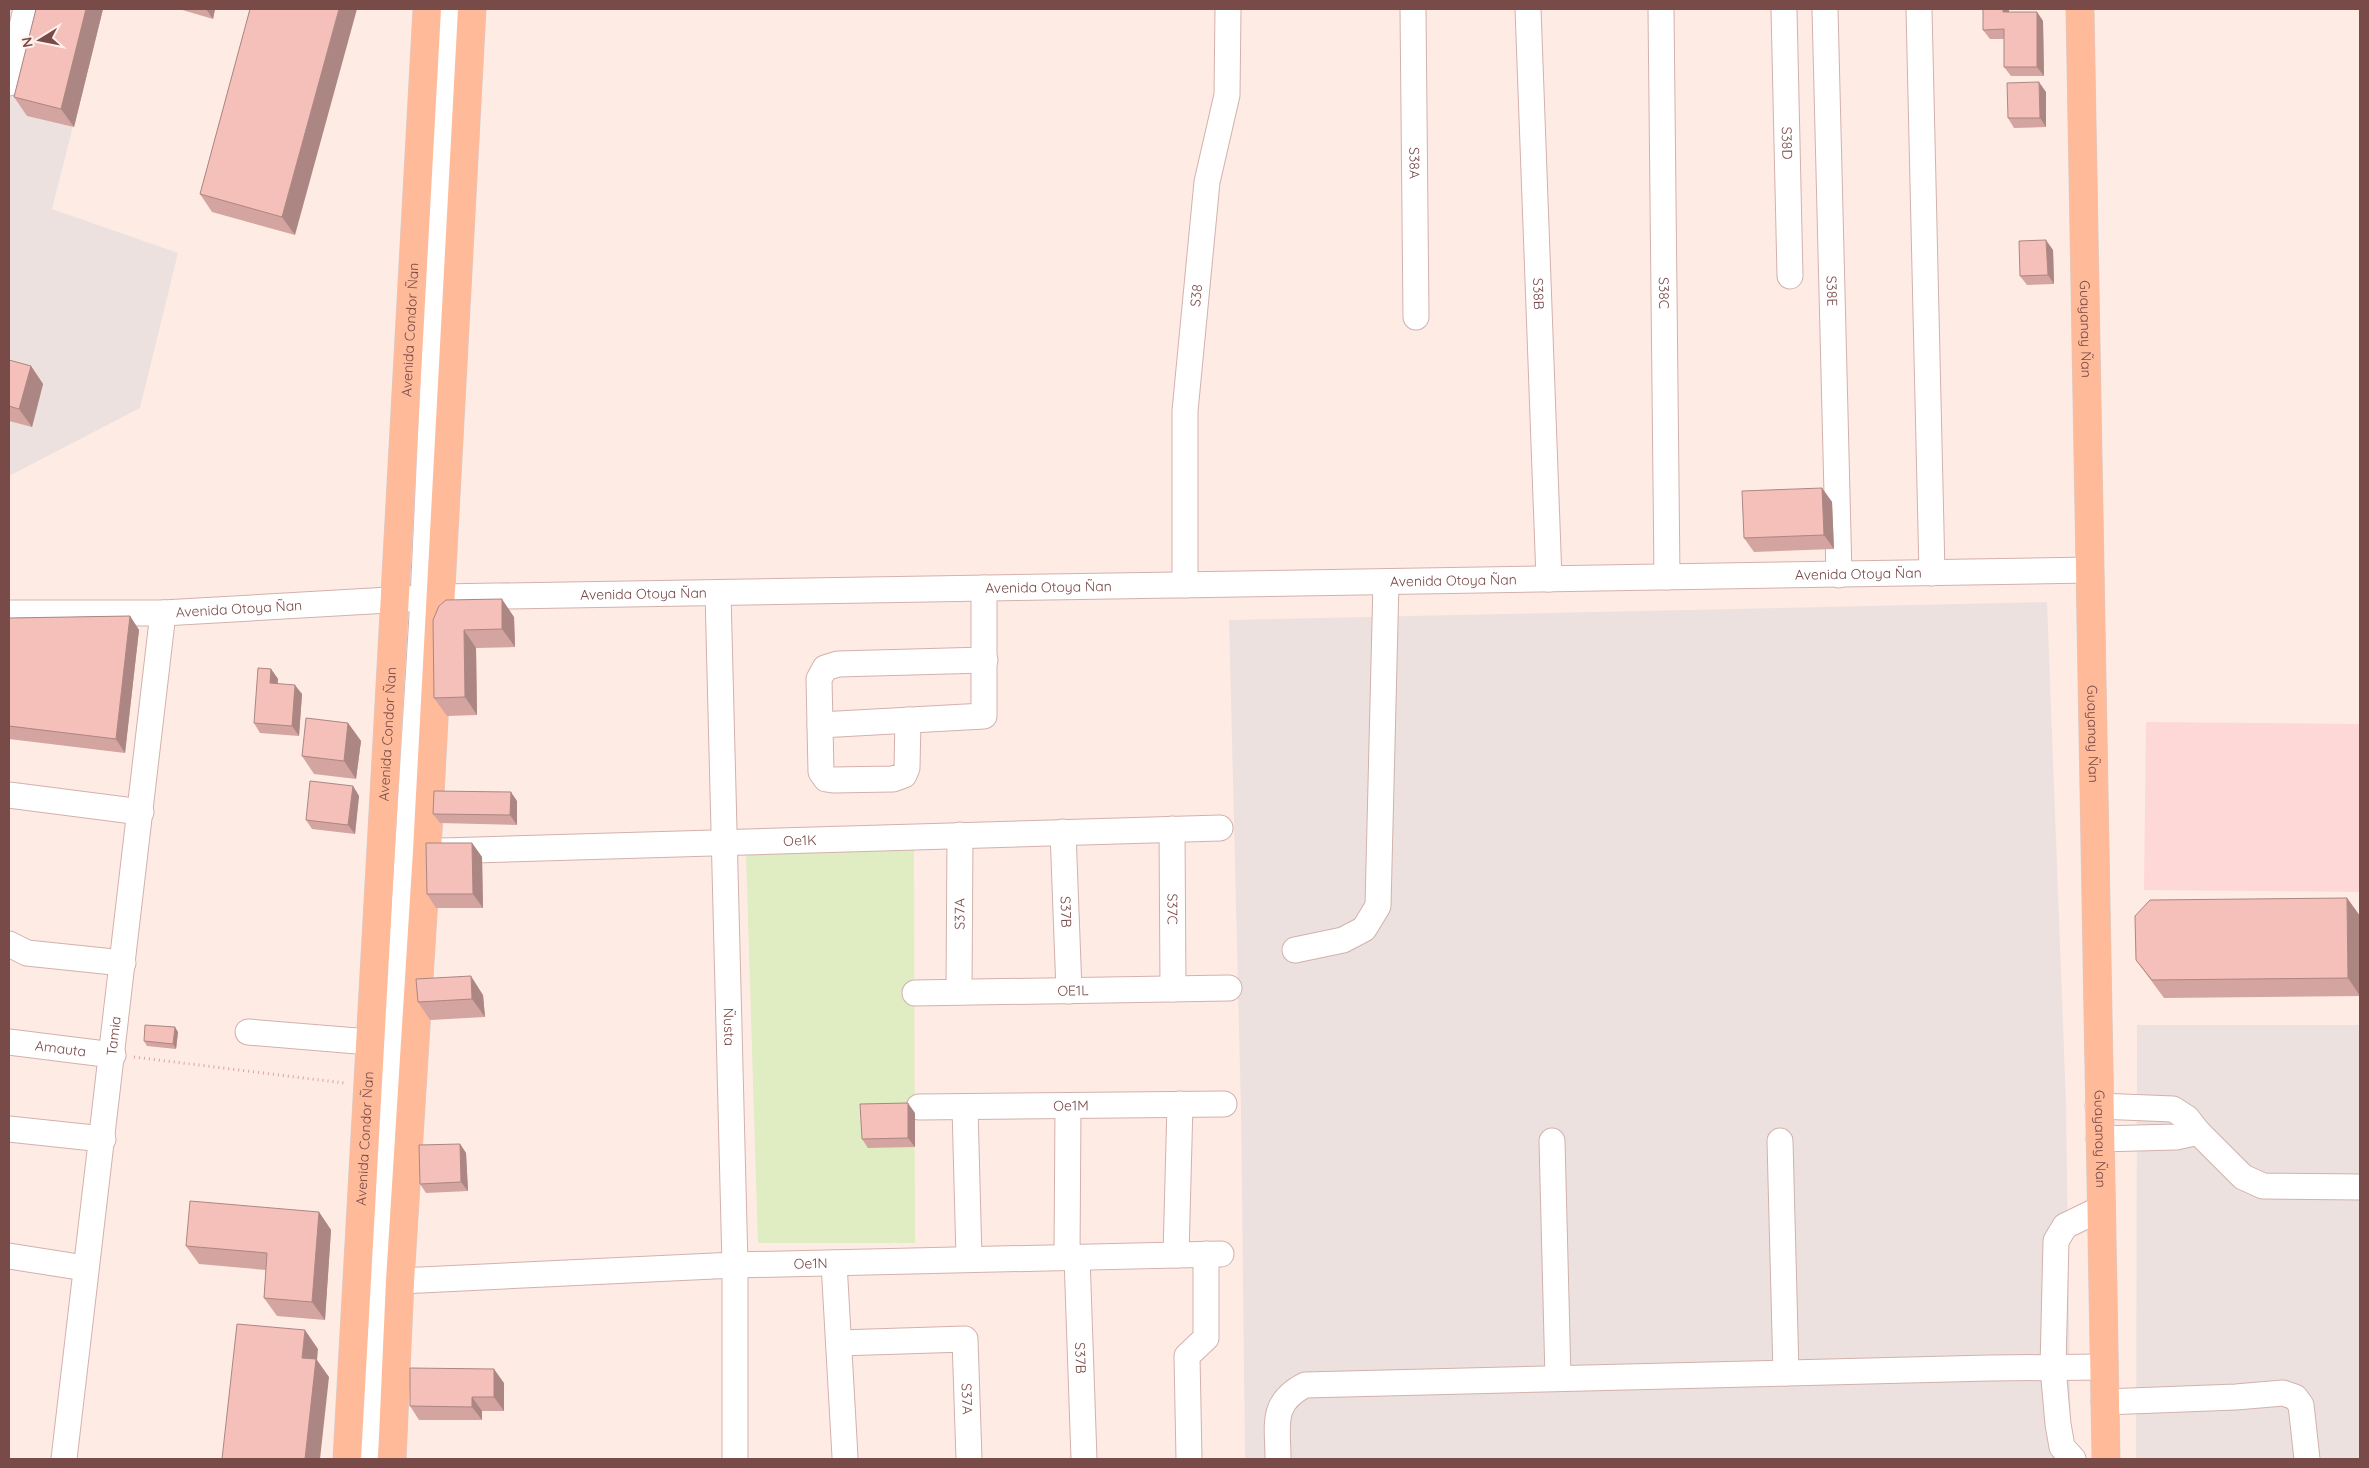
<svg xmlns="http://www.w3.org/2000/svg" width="2369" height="1468" font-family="Quicksand,sans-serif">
  <rect width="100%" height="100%" fill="#feece4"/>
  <polygon fill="#fed7d7" points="2146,722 2360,724 2360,892 2144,890"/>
  <g fill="#ede1df">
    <polygon points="9,9 103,9 52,209 178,253 140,408 9,476"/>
    <polygon points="2047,602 2066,1102 2071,1459 1245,1459 1241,1111 1229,620"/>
    <polygon points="2137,1025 2360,1025 2360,1459 2136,1459"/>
  </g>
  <polygon fill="#e0ecc1" points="914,848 915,1243 758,1243 746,854"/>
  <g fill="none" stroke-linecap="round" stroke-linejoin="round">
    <g stroke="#d2b1ac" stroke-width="27">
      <g id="minor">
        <path id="s1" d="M1413,9L1416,317"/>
        <path id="s2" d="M1528,9L1549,579"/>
        <path id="s3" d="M1661,9L1667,577"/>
        <path id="s4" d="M1784,9L1790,276"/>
        <path id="s5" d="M1825,9L1839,575"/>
        <polyline points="1919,9 1932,573"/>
        <polyline points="9,83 26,9"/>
        <path id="s6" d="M1185,585V411L1207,182L1227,95L1228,9"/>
        <path id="s7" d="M718,593L735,1265V1459"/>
        <path id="s8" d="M9,613H163L441,597L2089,570"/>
        <polyline points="908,720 907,768 904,775 893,779 833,780 826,779 821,772 819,679 825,668 838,664 985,660"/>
        <polyline points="820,725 984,716 984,588"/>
        <polyline points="9,795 141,812"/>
        <path id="s9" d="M1172,829L1173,989"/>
        <path id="s10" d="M1063,832L1069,991"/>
        <path id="s11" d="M442,851L1220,828"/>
        <polyline points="9,944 27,953 123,963"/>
        <polyline points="1295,950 1343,940 1364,929 1378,906 1386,582"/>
        <path id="s12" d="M959,992L960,835"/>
        <path id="s13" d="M915,993L1229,988"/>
        <polyline points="248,1032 369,1042"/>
        <path id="s14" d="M9,1042L113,1055"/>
        <polyline points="2098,1106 2173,1109 2187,1118 2198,1132"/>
        <path id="s15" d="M919,1107L1224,1104"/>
        <polyline points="965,1107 969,1259"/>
        <polyline points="9,1129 103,1139"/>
        <polyline points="2099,1139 2176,1137 2198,1132 2243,1177 2263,1186 2360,1187"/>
        <polyline points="1552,1141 1558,1378"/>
        <polyline points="1780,1141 1786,1373"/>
        <polyline points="1176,1255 1180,1104"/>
        <polyline points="9,1256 85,1268"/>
        <polyline points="1067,1257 1068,1106"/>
        <path id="s16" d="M1077,1257L1084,1459"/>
        <polyline points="834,1263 845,1457"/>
        <path id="s17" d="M400,1281L735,1265L1221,1254"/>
        <path id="s18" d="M839,1343L965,1339L969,1459"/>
        <polyline points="2104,1402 2236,1397 2283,1393 2295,1397 2301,1405 2307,1459"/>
        <path id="s19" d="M64,1459L163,613"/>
        <polyline points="365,1459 376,1357 423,599 450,9"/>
        <polyline points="1189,1459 1187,1356 1206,1338 1206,1254"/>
        <path d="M1278,1459C1278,1425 1270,1403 1305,1385L1990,1368L2103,1367"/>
        <polyline points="2073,1459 2062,1447 2058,1424 2053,1368 2056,1241 2065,1226 2100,1209"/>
      </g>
    </g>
    <g stroke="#d9cccc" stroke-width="29">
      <g id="major">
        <path id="s20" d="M2080,9L2106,1459"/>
        <path id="s21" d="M347,1459C373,976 402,492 427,9"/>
        <polyline points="392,1459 400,1281 427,851 472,9"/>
      </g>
    </g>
    <polyline stroke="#daa29d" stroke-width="3" stroke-dasharray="1 4" stroke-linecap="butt" points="134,1057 344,1083"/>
    <use href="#minor" stroke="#fff" stroke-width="25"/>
    <use href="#major" stroke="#ffba99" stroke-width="28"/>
  </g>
  <g fill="#d3a4a0">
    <polygon points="36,9 103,9 74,127 27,116 14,97"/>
    <polygon points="179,9 215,9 213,19"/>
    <polygon points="250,9 295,235 212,212 200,194"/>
    <polygon points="2009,12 2037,12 2043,21 2044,76 2011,76 2004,67 2004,39 1990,39 1983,30"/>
    <polygon points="2046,92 2046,127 2014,128 2008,118"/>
    <polygon points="2053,250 2054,284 2027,285 2020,276"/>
    <polygon points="9,360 31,366 43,384 32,427 9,421"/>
    <polygon points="1822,488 1832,502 1834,549 1754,552 1744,538"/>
    <polygon points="130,616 139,630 125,753 9,739 9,618"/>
    <polygon points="514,617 515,647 476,648 477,715 447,716 434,698 433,620"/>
    <polygon points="271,669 278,679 277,684 302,694 299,736 260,733 254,723"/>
    <polygon points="348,723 361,741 356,779 314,774 302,756"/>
    <polygon points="353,786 359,796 355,834 312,829 306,820"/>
    <polygon points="517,801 517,825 440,823 433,814"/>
    <polygon points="472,843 482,857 483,908 436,908 427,894"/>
    <polygon points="2347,898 2360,916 2360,996 2164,998 2136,960"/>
    <polygon points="483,995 485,1017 430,1020 418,1002"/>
    <polygon points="178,1032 176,1049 147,1046 144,1041"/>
    <polygon points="915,1113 915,1147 868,1148 862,1139"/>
    <polygon points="460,1144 466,1153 468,1191 426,1193 420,1184"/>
    <polygon points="319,1212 331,1230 325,1320 277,1316 264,1298 266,1270 199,1264 186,1246"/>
    <polygon points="504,1383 504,1411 482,1411 482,1420 419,1420 410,1406"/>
  </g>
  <g fill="#ac8682">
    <polygon points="86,9 103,9 74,127 61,109"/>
    <polygon points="206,9 215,9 213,19"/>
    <polygon points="339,9 357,9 295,235 282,217"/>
    <polygon points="2003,9 2009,9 2009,21 2003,12"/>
    <polygon points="2037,12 2043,21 2044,76 2037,67"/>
    <polygon points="2039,82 2046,92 2046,127 2040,118"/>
    <polygon points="2046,240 2053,250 2054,284 2048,275"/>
    <polygon points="31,366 43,384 32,427 19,409"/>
    <polygon points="1822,488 1832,502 1834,549 1824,535"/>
    <polygon points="502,599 514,617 515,647 502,629"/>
    <polygon points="130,616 139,630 125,753 116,739"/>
    <polygon points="464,630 476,648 477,715 465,697"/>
    <polygon points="271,669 278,679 277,692 270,683"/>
    <polygon points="295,685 302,694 299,736 292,726"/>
    <polygon points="348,723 361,741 356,779 344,761"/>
    <polygon points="353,786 359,796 355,834 348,825"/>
    <polygon points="511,792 517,801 517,825 510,815"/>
    <polygon points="472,843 482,857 483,908 473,894"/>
    <polygon points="2347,898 2360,916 2360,996 2348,978"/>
    <polygon points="471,976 483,995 485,1017 472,999"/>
    <polygon points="175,1027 178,1032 176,1049 173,1044"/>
    <polygon points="908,1103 915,1113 915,1147 908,1138"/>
    <polygon points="460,1144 466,1153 468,1191 461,1182"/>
    <polygon points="319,1212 331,1230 325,1320 312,1302"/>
    <polygon points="305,1330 318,1349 317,1360 329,1377 320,1459 305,1459 302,1358"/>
    <polygon points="494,1369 504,1383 504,1411 494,1397"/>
    <polygon points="472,1397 482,1411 482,1420 472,1407"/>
  </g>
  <g fill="#f5bfba" stroke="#ac8682">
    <polygon points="36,9 86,9 61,109 14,97"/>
    <polygon points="250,9 339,9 282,217 200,194"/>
    <polygon points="1983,9 2003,9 2003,12 2037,12 2037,67 2004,67 2004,29 1983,30"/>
    <polygon points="2039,82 2040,118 2008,118 2007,83"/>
    <polygon points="2046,240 2048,275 2020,276 2019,241"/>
    <polygon points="9,360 31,366 19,409 9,406"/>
    <polygon points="1822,488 1824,535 1744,538 1742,491"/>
    <polygon points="502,599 502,629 464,630 465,697 434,698 433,620 439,606 446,600"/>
    <polygon points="130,616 116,739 9,726 9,618"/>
    <polygon points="258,668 271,669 270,683 295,685 292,726 254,723"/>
    <polygon points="306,718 348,723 344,761 302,756"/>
    <polygon points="310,781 353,786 348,825 306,820"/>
    <polygon points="434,791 511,792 510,815 433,814"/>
    <polygon points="426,843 472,843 473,894 427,894"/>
    <polygon points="2347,898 2348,978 2152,980 2136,960 2135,916 2150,900"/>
    <polygon points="471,976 472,999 418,1002 416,979"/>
    <polygon points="145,1025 175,1027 173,1044 144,1041"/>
    <polygon points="908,1103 908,1138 862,1139 860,1104"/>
    <polygon points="460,1144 461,1182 420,1184 419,1145"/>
    <polygon points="190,1201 319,1212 312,1302 264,1298 267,1253 186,1246"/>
    <polygon points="237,1324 305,1330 302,1358 316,1359 305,1459 222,1459"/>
    <polygon points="410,1368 494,1369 494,1397 472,1397 472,1407 410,1406"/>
  </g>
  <g text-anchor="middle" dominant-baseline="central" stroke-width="4" stroke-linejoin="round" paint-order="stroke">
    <g font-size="14" fill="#784a48" stroke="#fff1eb">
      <text stroke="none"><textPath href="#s4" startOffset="134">S38D</textPath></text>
      <text stroke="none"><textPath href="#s1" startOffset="154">S38A</textPath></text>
      <text stroke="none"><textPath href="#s5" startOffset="282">S38E</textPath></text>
      <text stroke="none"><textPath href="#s3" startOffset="284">S38C</textPath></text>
      <text stroke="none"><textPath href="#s2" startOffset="285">S38B</textPath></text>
      <text stroke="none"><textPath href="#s6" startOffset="290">S38</textPath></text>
      <text stroke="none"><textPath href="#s20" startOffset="320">Guayanay Ñan</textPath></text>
      <text stroke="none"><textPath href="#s21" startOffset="1131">Avenida Condor Ñan</textPath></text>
      <text stroke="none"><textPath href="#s8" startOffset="1850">Avenida Otoya Ñan</textPath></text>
      <text stroke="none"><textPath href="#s8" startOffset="1445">Avenida Otoya Ñan</textPath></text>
      <text stroke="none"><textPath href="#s8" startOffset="1040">Avenida Otoya Ñan</textPath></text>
      <text stroke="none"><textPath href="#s8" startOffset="635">Avenida Otoya Ñan</textPath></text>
      <text stroke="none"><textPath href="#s8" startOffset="230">Avenida Otoya Ñan</textPath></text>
      <text stroke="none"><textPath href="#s21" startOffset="726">Avenida Condor Ñan</textPath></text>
      <text stroke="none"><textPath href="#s20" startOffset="725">Guayanay Ñan</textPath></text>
      <text stroke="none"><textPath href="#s11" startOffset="358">Oe1K</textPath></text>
      <text stroke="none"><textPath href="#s9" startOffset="80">S37C</textPath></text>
      <text stroke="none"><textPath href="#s10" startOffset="80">S37B</textPath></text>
      <text stroke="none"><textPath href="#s12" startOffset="78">S37A</textPath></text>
      <text stroke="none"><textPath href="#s13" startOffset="158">OE1L</textPath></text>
      <text stroke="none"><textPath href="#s7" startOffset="434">Ñusta</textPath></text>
      <text stroke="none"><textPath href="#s19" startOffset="426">Tamia</textPath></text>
      <text stroke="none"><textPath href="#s14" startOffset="52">Amauta</textPath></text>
      <text stroke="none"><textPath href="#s15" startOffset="152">Oe1M</textPath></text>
      <text stroke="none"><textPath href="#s21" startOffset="321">Avenida Condor Ñan</textPath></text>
      <text stroke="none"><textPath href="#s20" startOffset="1130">Guayanay Ñan</textPath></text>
      <text stroke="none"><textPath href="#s17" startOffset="411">Oe1N</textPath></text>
      <text stroke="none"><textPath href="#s16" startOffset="101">S37B</textPath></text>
      <text stroke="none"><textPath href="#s18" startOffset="186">S37A</textPath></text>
    </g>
  </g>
  <rect width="2369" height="1468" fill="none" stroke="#784a48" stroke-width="20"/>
  <g transform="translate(40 40) rotate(260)" stroke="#fff1eb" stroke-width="4" paint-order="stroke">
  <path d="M0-4L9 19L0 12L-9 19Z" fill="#784a48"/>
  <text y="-8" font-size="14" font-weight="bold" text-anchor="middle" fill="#784a48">N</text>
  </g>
</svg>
